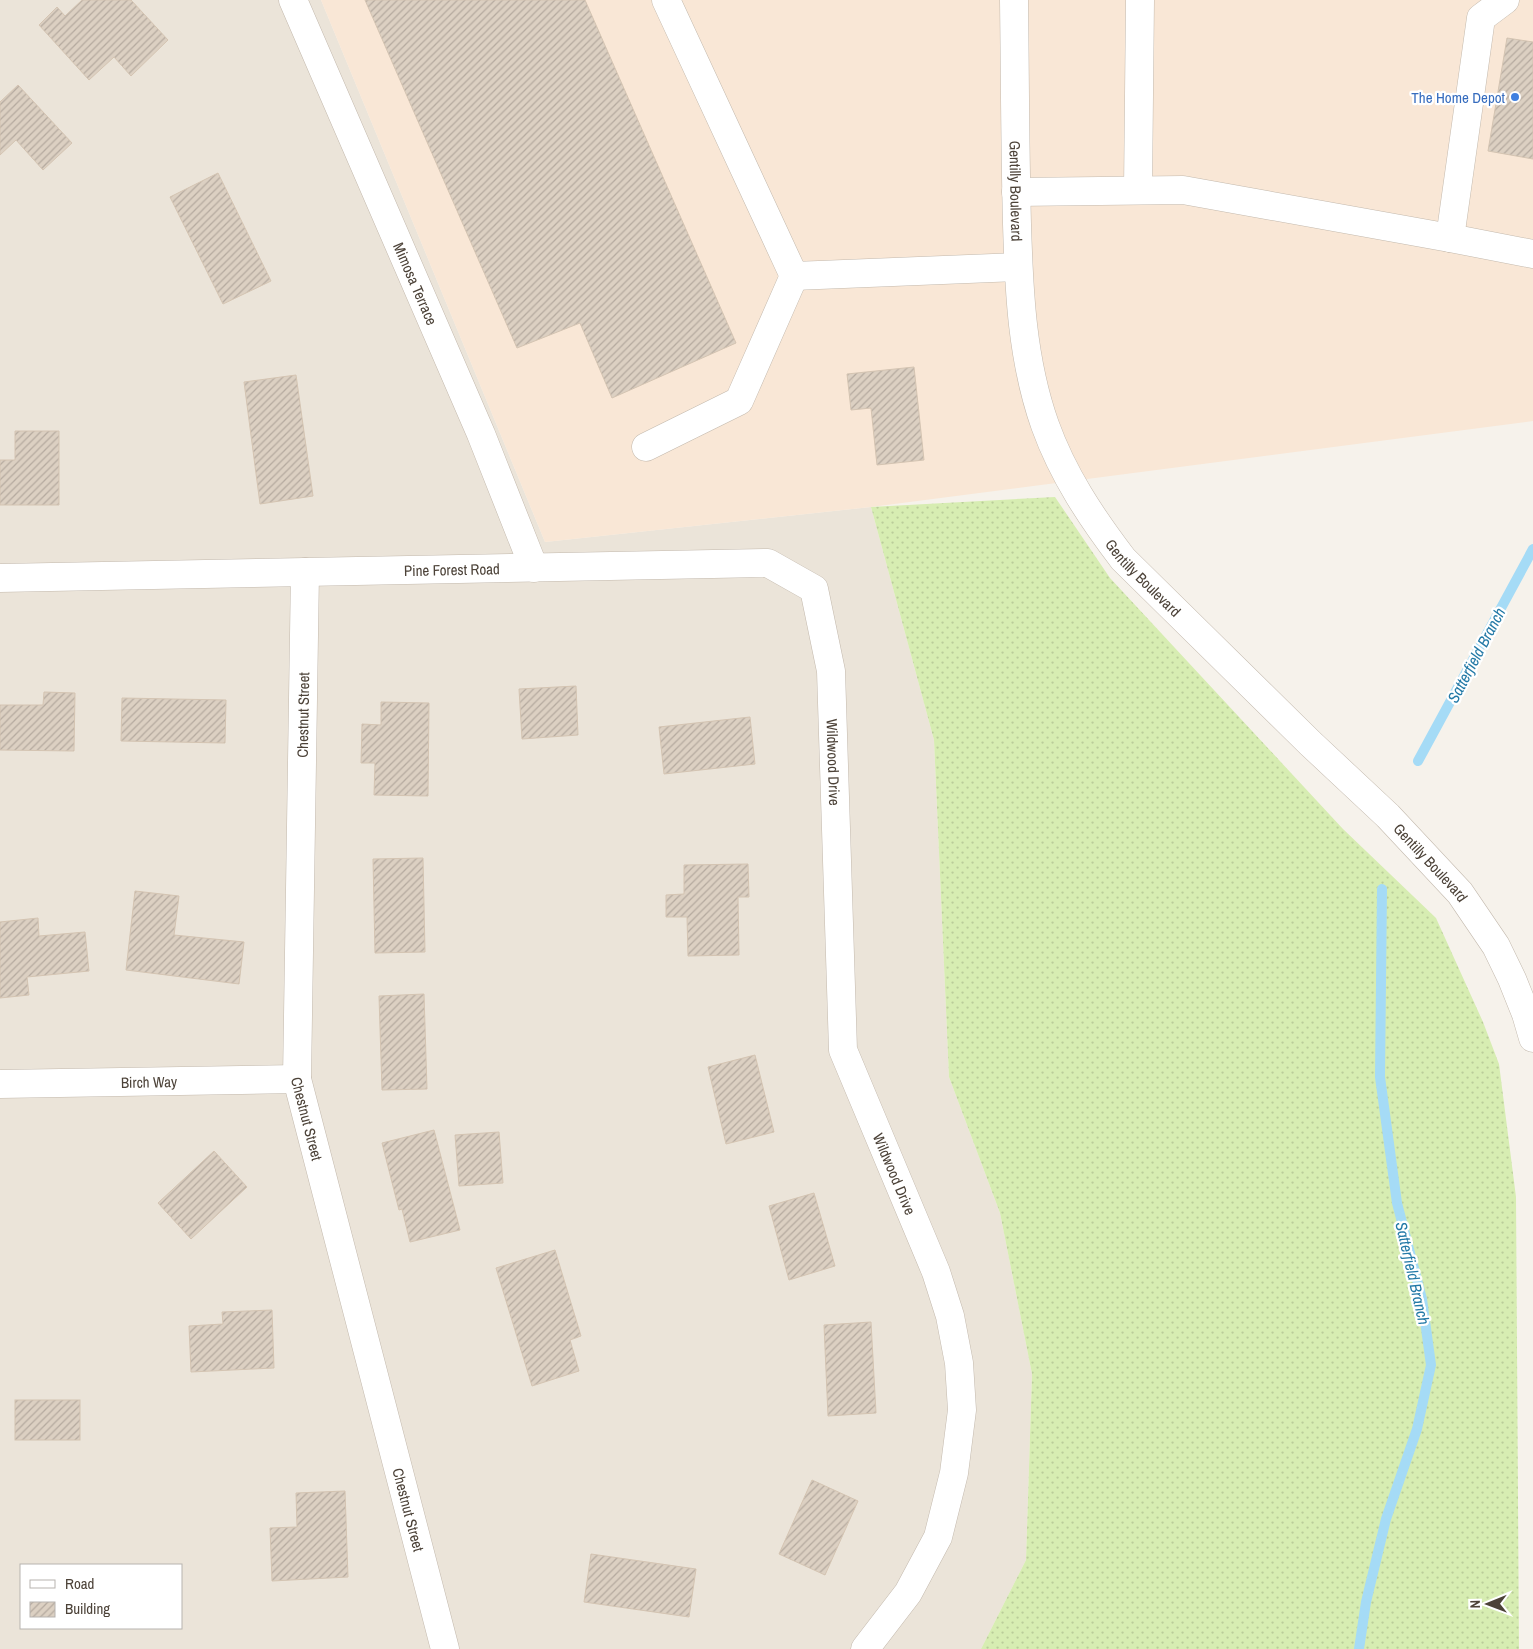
<svg xmlns="http://www.w3.org/2000/svg" width="1533" height="1649" font-family="'Archivo Narrow',sans-serif">
  <defs>
    <pattern id="grass-dots" width="8" height="8" patternUnits="userSpaceOnUse" patternTransform="scale(1.25)"><rect width="8" height="8" fill="#d7edb2"/><path d="M2 2h.1M6 6h.1" fill="none" stroke="#bacc9a" stroke-width="1.8" stroke-linecap="round"/></pattern>
    <pattern id="building-hatch" width="6" height="6" patternUnits="userSpaceOnUse" patternTransform="scale(1.25)"><rect width="6" height="6" fill="#dcd0c2"/><path d="M-1 1l2-2M0 6l6-6M5 7l2-2" fill="none" stroke="#b5aa9f"/></pattern>
  </defs>
  <rect width="100%" height="100%" fill="#f6f2eb"/>
  <path fill="#ebe4d9" fill-rule="evenodd" d="M0,0H321L545,542L871,507L934,740L949,1077L1000,1213L1032,1374L1026,1560L981,1649H0ZM21,1565H181V1628H21Z"/>
  <polygon fill="#f9e7d6" points="321,0 1533,0 1533,421 871,507 545,542"/>
  <polygon fill="url(#grass-dots)" points="1055,497 1110,578 1343,829 1436,918 1483,1022 1499,1064 1516,1197 1519,1649 981,1649 1026,1560 1032,1374 1000,1213 949,1077 934,740 871,507"/>
  <g fill="none" stroke-linecap="round" stroke-linejoin="round">
    <g stroke="#a5dbf6" stroke-width="10">
      <polyline points="1418,761 1533,549"/>
      <polyline points="1359,1649 1366,1602 1386,1519 1417,1429 1431,1365 1422,1299 1397,1203 1380,1077 1382,889"/>
    </g>
  </g>
  <g fill="url(#building-hatch)" stroke="#d4c4b2">
    <polygon points="82,0 131,0 168,40 131,76 114,57 89,80 39,25 57,7 65,16"/>
    <polygon points="365,0 585,0 736,343 612,398 580,323 517,348"/>
    <polygon points="1507,38 1533,42 1533,159 1488,151"/>
    <polygon points="18,85 72,143 43,170 16,140 0,155 0,102"/>
    <polygon points="218,173 271,281 223,304 170,197"/>
    <polygon points="914,367 924,460 877,465 871,408 851,410 847,374"/>
    <polygon points="296,375 313,496 260,504 244,382"/>
    <polygon points="15,431 59,431 59,505 0,505 0,460 15,460"/>
    <polygon points="576,686 578,735 522,739 519,689"/>
    <polygon points="44,692 75,693 74,751 0,750 0,705 43,705"/>
    <polygon points="122,698 226,700 225,743 121,741"/>
    <polygon points="381,702 429,703 428,796 374,795 375,763 361,763 362,724 381,725"/>
    <polygon points="750,717 755,764 664,774 659,727"/>
    <polygon points="423,858 425,952 375,953 373,859"/>
    <polygon points="748,864 749,897 738,897 739,955 688,956 687,917 666,917 666,895 684,894 684,865"/>
    <polygon points="135,891 179,896 174,935 244,942 239,984 126,970"/>
    <polygon points="38,918 39,936 85,932 89,971 27,977 29,995 0,998 0,922"/>
    <polygon points="424,994 427,1089 382,1090 379,996"/>
    <polygon points="755,1055 774,1132 726,1144 708,1067"/>
    <polygon points="434,1130 460,1230 410,1242 402,1209 399,1210 382,1143"/>
    <polygon points="499,1132 503,1183 459,1186 455,1135"/>
    <polygon points="214,1151 247,1187 191,1239 158,1203"/>
    <polygon points="814,1193 835,1266 789,1280 769,1206"/>
    <polygon points="555,1250 581,1336 570,1340 579,1371 532,1386 496,1268"/>
    <polygon points="272,1310 274,1368 191,1372 189,1326 223,1324 222,1312"/>
    <polygon points="871,1322 876,1413 828,1416 824,1325"/>
    <rect x="15" y="1400" width="65" height="40"/>
    <polygon points="812,1480 858,1501 825,1575 779,1554"/>
    <polygon points="345,1491 348,1577 272,1581 270,1528 297,1527 296,1493"/>
    <polygon points="591,1554 696,1569 689,1617 584,1602"/>
  </g>
  <g fill="none" stroke-linecap="round" stroke-linejoin="round">
    <g stroke="#c3b9ad" stroke-width="29">
      <g id="minor">
        <path id="s1" d="M293,0L481,434L534,568"/>
        <polyline points="666,0 794,276 1018,267"/>
        <path id="s2" d="M1014,0C1015,75 1015,149 1017,224C1019,292 1022,360 1045,425C1063,475 1091,517 1123,559L1310,743L1388,816L1460,893L1496,946L1512,979L1526,1014L1533,1038"/>
        <polyline points="1138,190 1140,0"/>
        <polyline points="1016,192 1183,190 1450,238 1481,18 1505,0"/>
        <polyline points="1450,238 1533,254"/>
        <polyline points="646,447 739,401 794,276"/>
        <path id="s3" d="M305,572L297,1079L445,1649"/>
        <path id="s4" d="M0,578L768,563L814,589L831,671L843,1050L936,1272L950,1316L959,1363L962,1410L954,1473L938,1537L908,1593L865,1649"/>
        <path id="s5" d="M0,1084L297,1079"/>
      </g>
    </g>
    <use href="#minor" stroke="#fff" stroke-width="28"/>
  </g>
  <circle fill="#3f7fe0" stroke="#fff" stroke-width="2" cx="1515" cy="97" r="5"/>
  <g text-anchor="middle" dominant-baseline="central" stroke-width="4.5" stroke-linejoin="round" paint-order="stroke">
    <g font-size="15" fill="#366cbe" stroke="#fff" text-anchor="end">
      <text x="1505" y="97">The Home Depot</text>
    </g>
    <g font-size="15" fill="#4c4238" stroke="#fff">
      <text stroke="none"><textPath href="#s2" startOffset="191">Gentilly Boulevard</textPath></text>
      <text stroke="none"><textPath href="#s1" startOffset="309">Mimosa Terrace</textPath></text>
      <text stroke="none"><textPath href="#s4" startOffset="452">Pine Forest Road</textPath></text>
      <text stroke="none"><textPath href="#s2" startOffset="611">Gentilly Boulevard</textPath></text>
      <text transform="translate(303 715) rotate(-89)">Chestnut Street</text>
      <text stroke="none"><textPath href="#s4" startOffset="996">Wildwood Drive</textPath></text>
      <text stroke="none"><textPath href="#s2" startOffset="1016">Gentilly Boulevard</textPath></text>
      <text stroke="none"><textPath href="#s5" startOffset="149">Birch Way</textPath></text>
      <text stroke="none"><textPath href="#s3" startOffset="548">Chestnut Street</textPath></text>
      <text stroke="none"><textPath href="#s4" startOffset="1418">Wildwood Drive</textPath></text>
      <text stroke="none"><textPath href="#s3" startOffset="952">Chestnut Street</textPath></text>
    </g>
    <g font-size="16" font-style="italic" fill="#247aa7" stroke="#fff">
      <text transform="translate(1476 655) rotate(-62)">Satterfield Branch</text>
      <text transform="translate(1413 1273) rotate(77)">Satterfield Branch</text>
    </g>
  </g>
  <rect x="20" y="1564" width="162" height="65" fill="#ffffff" stroke="#b7b3af"/>
  <rect x="30" y="1580" width="25" height="8" fill="#ffffff" stroke="#b7b3af"/>
  <text x="65" y="1589" font-size="15" fill="#4c4238">Road</text>
  <rect x="30" y="1602" width="25" height="15" fill="url(#building-hatch)" stroke="#b7b3af"/>
  <text x="65" y="1614" font-size="15" fill="#4c4238">Building</text>
  <g transform="translate(1488 1604) rotate(269)" stroke="#ffffff" stroke-width="4" paint-order="stroke">
  <path d="M0-4L9 19L0 12L-9 19Z" fill="#4c4238"/>
  <text y="-8" font-size="14" font-weight="bold" text-anchor="middle" fill="#4c4238">N</text>
  </g>
</svg>
